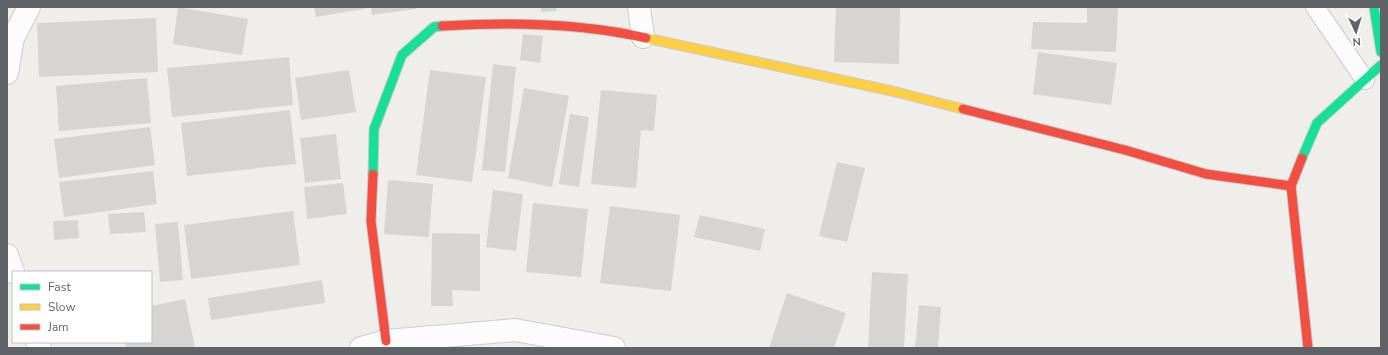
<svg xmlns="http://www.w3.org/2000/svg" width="1388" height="355" font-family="'Nunito Sans',sans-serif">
  <rect width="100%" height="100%" fill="#efeeea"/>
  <g fill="#d6d5d3">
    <polygon points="178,7 248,19 242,55 173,44"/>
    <polygon points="314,7 364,7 364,9 316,17"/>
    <polygon points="371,7 415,7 416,9 372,15"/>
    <polygon points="541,7 556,7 557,11 541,12"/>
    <polygon points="836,7 900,7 899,64 834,62"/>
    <polygon points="1087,7 1118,7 1116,52 1031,49 1033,22 1087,23"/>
    <polygon points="156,18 158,72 39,77 37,23"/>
    <polygon points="523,34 543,36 540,63 520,60"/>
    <polygon points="1038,52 1117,63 1111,105 1033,94"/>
    <polygon points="289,57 293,105 172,117 167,68"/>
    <polygon points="493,64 516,67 505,172 482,170"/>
    <polygon points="349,70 356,112 301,120 295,78"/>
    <polygon points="430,70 486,77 472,182 416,175"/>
    <polygon points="147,78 151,123 59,131 56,86"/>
    <polygon points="524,88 569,96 552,187 508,178"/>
    <polygon points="601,90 657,95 654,131 641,130 636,188 591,184"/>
    <polygon points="290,110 296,164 187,176 181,123"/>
    <polygon points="570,114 589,117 579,187 559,184"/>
    <polygon points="150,127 155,165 59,178 54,139"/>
    <polygon points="336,134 341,179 305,183 300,138"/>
    <polygon points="837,162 865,168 847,242 819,236"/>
    <polygon points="153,171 157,204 64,217 59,182"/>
    <polygon points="388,180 433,184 429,237 384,234"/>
    <polygon points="343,183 347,214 307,219 304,187"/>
    <polygon points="493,190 523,194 516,251 486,247"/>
    <polygon points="533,203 588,209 581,277 526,272"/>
    <polygon points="610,206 680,215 671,291 600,283"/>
    <polygon points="293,211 300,265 191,279 184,225"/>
    <polygon points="144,212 146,232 110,234 108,214"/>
    <polygon points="700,215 765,229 760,251 694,237"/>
    <polygon points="78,220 79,238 54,240 53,221"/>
    <polygon points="178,222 183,280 160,282 155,224"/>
    <polygon points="432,233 480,234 480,291 452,290 453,306 431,306"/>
    <polygon points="872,272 908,274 904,348 868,348"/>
    <polygon points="322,280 325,303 211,320 208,298"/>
    <polygon points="787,293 846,313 834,348 769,348"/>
    <polygon points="185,299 195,348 126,348 125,342 151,342 151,306"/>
    <polygon points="919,305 941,307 938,348 915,348"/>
  </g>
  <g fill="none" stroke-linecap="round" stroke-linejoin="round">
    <g stroke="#cbcccc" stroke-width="20">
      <polyline id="lane" points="1315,7 1365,80"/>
    </g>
    <g stroke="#cbcccc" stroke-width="24">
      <g id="street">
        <polyline points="639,7 643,37"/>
        <polyline points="7,73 13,38 29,7"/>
        <polyline points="7,255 13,272"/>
        <polyline points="37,342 40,348"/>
        <polyline points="361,348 386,341 515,330 614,348"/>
      </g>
    </g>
    <g stroke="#cacacb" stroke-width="11">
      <g id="fast">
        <polyline points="1374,7 1381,52"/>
        <polyline points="1302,158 1317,123 1381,65"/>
        <polyline points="373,174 374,129 402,55 434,27 442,26"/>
      </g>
    </g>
    <g stroke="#cacacb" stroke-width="11">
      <polyline id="slow" points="646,38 892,91 963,109"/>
    </g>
    <g stroke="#cacacb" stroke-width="11">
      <g id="jam">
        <path d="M442,26C510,22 580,23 646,38"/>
        <polyline points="963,109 1125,150 1206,174 1291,186"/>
        <polyline points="1302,158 1291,186 1308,348"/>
        <polyline points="373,174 371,221 386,341"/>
      </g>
    </g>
    <use href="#lane" stroke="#fdfcfc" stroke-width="18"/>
    <use href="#street" stroke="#fdfcfc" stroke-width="22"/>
    <use href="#fast" stroke="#16e098" stroke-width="9"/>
    <use href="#slow" stroke="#ffcf43" stroke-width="9"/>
    <use href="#jam" stroke="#f24e42" stroke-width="9"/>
  </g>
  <rect width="1388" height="355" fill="none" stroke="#5f6368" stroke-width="16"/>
  <rect x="12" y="271" width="140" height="72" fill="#ffffff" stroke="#bfc1c3"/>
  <rect x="20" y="284" width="20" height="6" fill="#16e098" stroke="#bfc1c3"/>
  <text x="48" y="291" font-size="12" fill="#5f6368">Fast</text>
  <rect x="20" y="304" width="20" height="6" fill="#ffcf43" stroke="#bfc1c3"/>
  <text x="48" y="311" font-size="12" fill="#5f6368">Slow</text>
  <rect x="20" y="324" width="20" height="6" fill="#f24e42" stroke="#bfc1c3"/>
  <text x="48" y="331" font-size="12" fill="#5f6368">Jam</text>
  <g transform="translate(1356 32) rotate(176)" stroke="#ffffff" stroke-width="3" paint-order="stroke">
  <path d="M0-3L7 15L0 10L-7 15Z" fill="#5f6368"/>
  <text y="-6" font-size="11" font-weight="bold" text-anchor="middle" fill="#5f6368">N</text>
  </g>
</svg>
